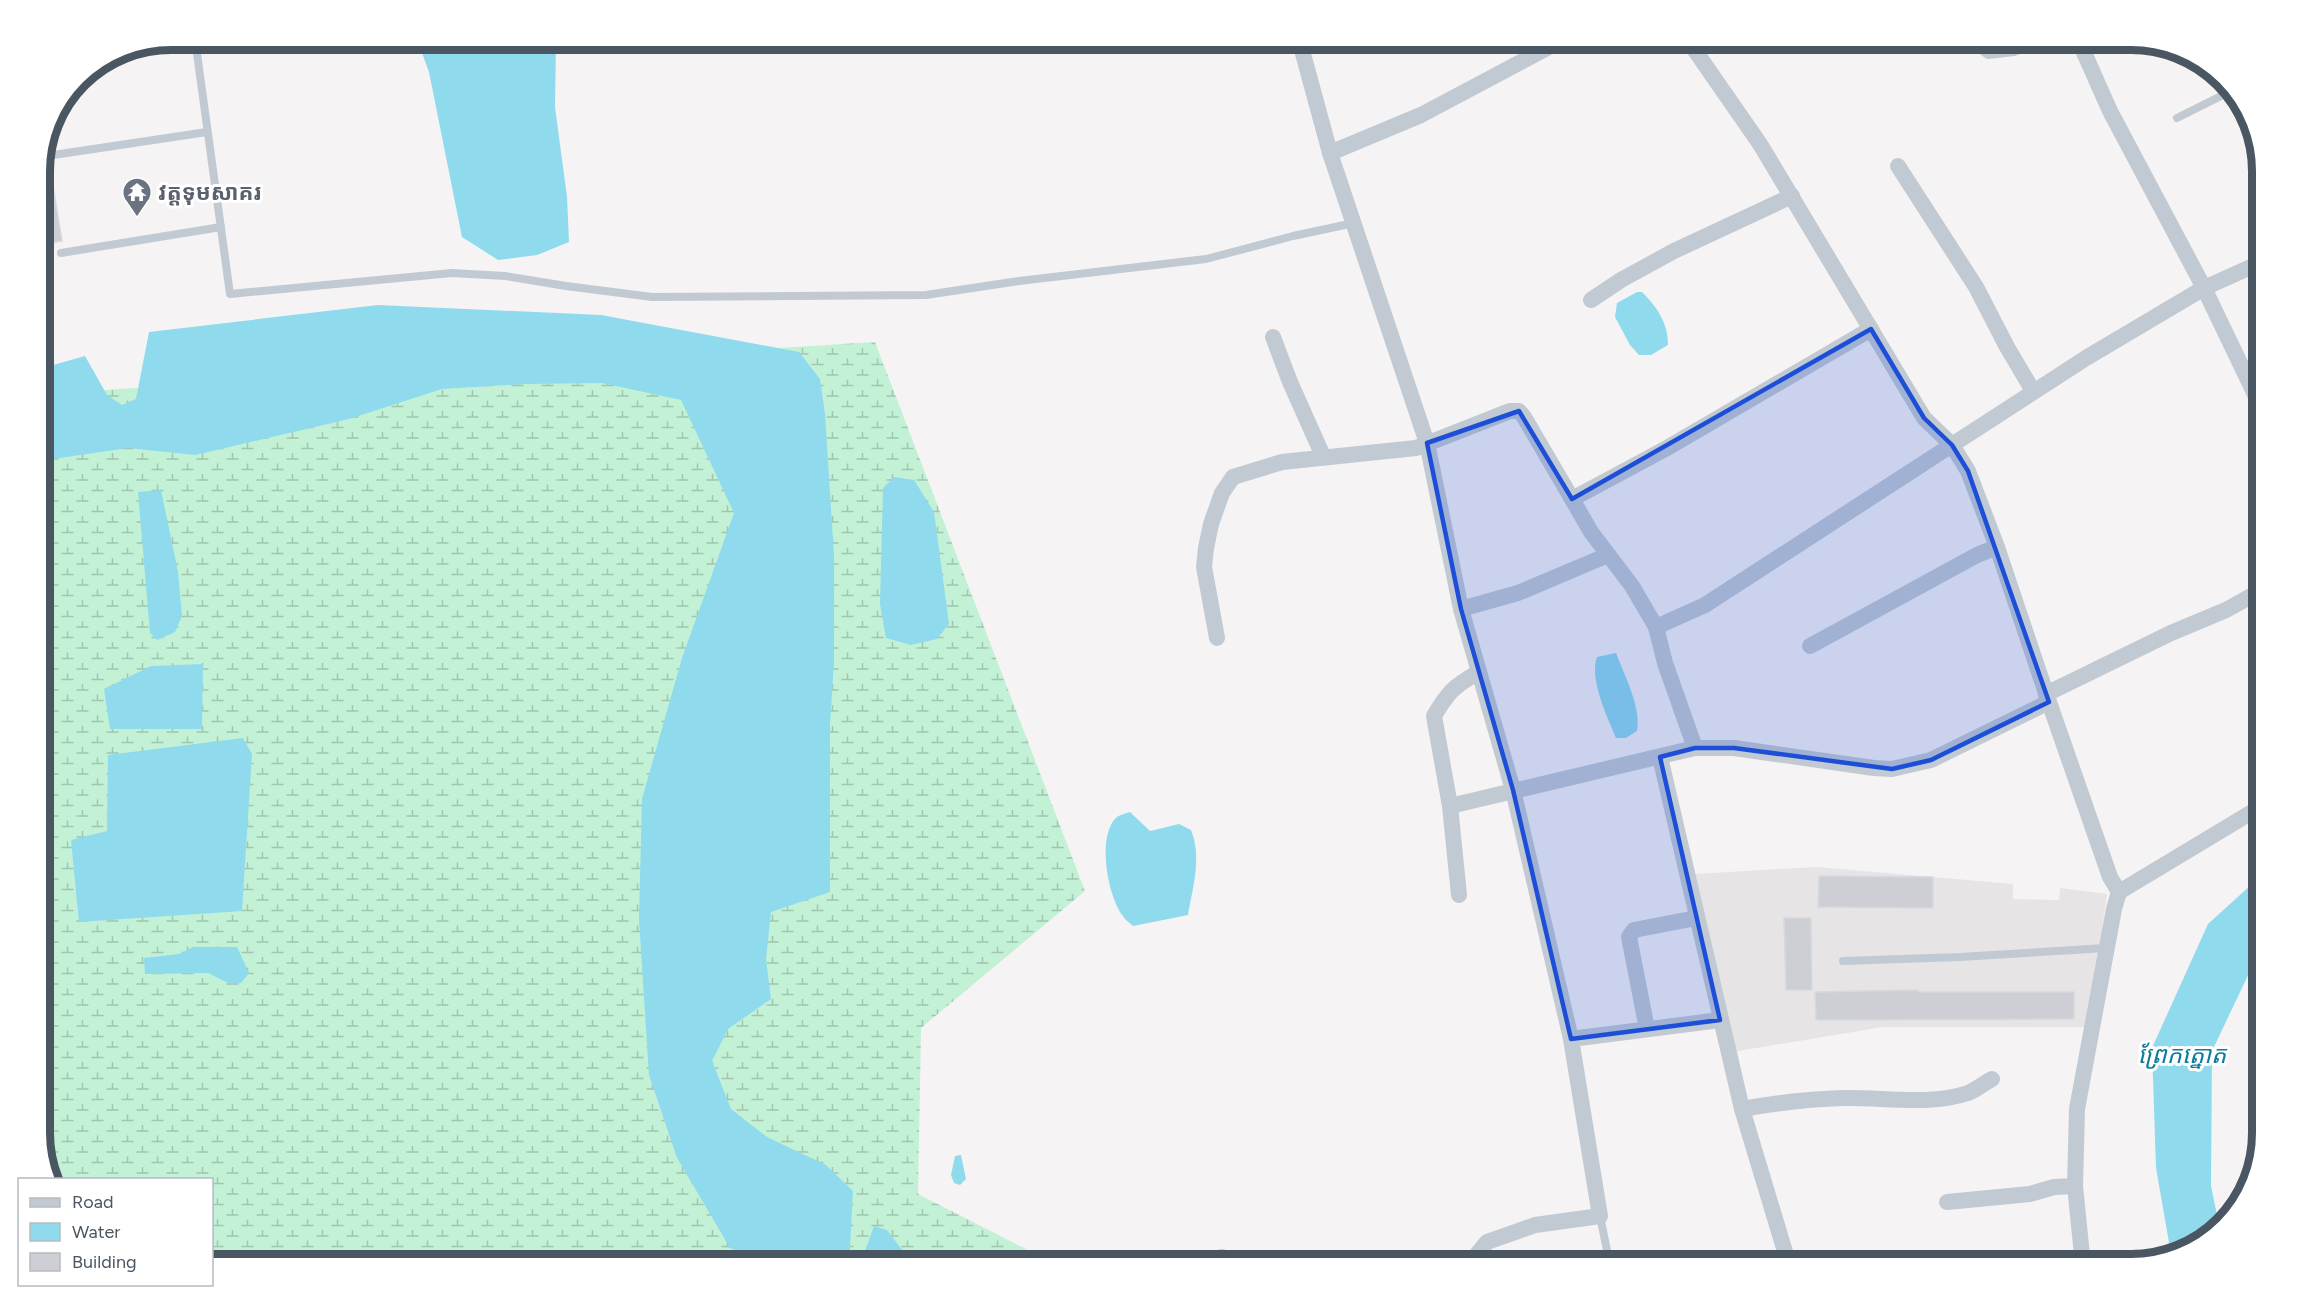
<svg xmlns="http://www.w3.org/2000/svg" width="2301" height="1304" font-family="Figtree,'Noto Sans Khmer',sans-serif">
  <defs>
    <pattern id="wetland-marsh" width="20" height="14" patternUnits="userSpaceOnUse" patternTransform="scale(1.5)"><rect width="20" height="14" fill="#c3f1d5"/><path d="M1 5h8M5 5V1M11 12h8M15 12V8" fill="none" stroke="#a0c6b0"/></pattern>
  </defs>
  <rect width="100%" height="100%" fill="#f5f3f3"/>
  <polygon fill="#e6e4e5" points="1817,867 2013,884 2013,899 2059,900 2060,888 2107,894 2088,1027 1883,1027 1732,1052 1695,874"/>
  <polygon fill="url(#wetland-marsh)" points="875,342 1085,891 921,1028 918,1194 1057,1265 212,1265 212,1180 52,1179 39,1142 39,394"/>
  <g fill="#90daee">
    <polygon points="417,39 556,39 555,107 567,197 569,242 537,255 498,260 462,237 429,72"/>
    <path d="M1637,292H1642C1657,307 1668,323 1668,345L1651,355H1639L1630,345L1615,317L1617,303Z"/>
    <polygon points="378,305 601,315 799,352 820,379 825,414 834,556 834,660 830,725 830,892 771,912 766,959 771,999 728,1029 712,1061 731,1109 767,1137 826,1165 853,1191 849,1265 778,1265 730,1248 677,1158 649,1075 639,920 642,799 682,658 734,513 681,400 602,383 524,384 442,389 349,419 195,455 128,448 39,461 39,369 85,356 107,395 122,405 136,399 149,332"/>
    <polygon points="894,477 914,480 934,512 949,624 937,639 911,645 886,638 880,604 883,488"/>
    <polygon points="161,490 178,572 182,616 175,632 157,640 150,633 138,492"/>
    <path d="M1616,653C1624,674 1642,709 1637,731L1626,738H1616C1607,716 1589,679 1597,657Z"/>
    <polygon points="203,664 202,729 110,729 104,689 151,666"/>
    <polygon points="243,738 252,754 242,911 79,922 71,840 107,831 108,755"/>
    <path d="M1130,812L1150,831L1179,824L1191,830C1202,858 1193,886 1188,915L1133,926C1130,923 1125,920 1123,916C1108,897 1096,835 1117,817C1120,815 1126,813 1130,812Z"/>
    <polygon points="2262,875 2262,946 2212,1051 2211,1186 2219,1225 2197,1247 2171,1254 2156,1168 2152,1048 2208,924"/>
    <polygon points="193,947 237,947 249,973 241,983 230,984 208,973 145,974 144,958 179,954"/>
    <polygon points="961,1155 966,1179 960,1185 954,1183 951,1175 955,1156"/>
    <polygon points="874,1226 887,1230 909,1259 923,1265 860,1265"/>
  </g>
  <g fill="#cdcfd5" stroke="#d7d9de" stroke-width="1.5">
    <polygon points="49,162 62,241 39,245 39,163"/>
    <polygon points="1819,876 1933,877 1933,908 1818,907"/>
    <polygon points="1784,918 1811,918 1812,990 1786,990"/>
    <polygon points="1918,990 1918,992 2074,992 2074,1019 1816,1020 1815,992"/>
  </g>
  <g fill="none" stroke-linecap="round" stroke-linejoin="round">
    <g stroke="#c1cad2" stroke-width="8">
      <polyline points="195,39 230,294 452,273 505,276 566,286 652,297 926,295 1019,281 1206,259 1293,236 1354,223"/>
      <polyline points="1966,39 1988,55 2014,52 2048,39"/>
      <polyline points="2177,118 2233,90"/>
      <polyline points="40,157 207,132"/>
      <polyline points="61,253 221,227"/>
      <polyline points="1843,961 1960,957 2106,948"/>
      <polyline points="1600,1216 1610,1265"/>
    </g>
    <g stroke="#c1cad2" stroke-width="16">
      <polyline points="1299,39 1330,153 1427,443 1461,609 1513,790 1571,1039 1600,1216 1535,1225 1487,1242 1468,1265"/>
      <polyline points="1687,39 1760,144 1924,418 1952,445 1968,471 1997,547 2049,702 2110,877 2119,892"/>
      <polyline points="2078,39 2110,111 2204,288 2262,409"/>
      <polyline points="1330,153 1421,115 1564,39"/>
      <polyline points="1898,166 1976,287 2007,347 2033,391"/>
      <polyline points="1591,300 1621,280 1674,251 1792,196"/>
      <polyline points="1871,329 1667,448 1572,499 1591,532 1632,586 1656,627 1705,605 2086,358 2204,288 2262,262"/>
      <polyline points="1273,337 1290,382 1323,456"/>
      <polyline points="1461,609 1518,593 1608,555"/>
      <polyline points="1656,627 1665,663 1695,748"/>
      <polyline points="1217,638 1204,567 1206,548 1211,524 1222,493 1233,477 1282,462 1416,448 1510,411 1519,411 1524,417 1572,499"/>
      <polyline points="1810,646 1977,555 1997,547"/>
      <polyline points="2046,694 2171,633 2226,610 2262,590"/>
      <polyline points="1660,757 1742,1109 1789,1265"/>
      <polyline points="1450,806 1695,748 1734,748 1874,768 1892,769 1931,760 2049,702"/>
      <path d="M1459,895L1450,806L1434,716C1448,692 1454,686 1479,672"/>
      <polyline points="1647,1029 1629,937 1634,930 1696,918"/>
      <polyline points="1571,1039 1720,1020"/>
      <path d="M1742,1109C1776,1103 1809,1099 1843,1098C1883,1097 1929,1106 1968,1093C1976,1090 1984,1083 1992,1079"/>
      <polyline points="1947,1202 2030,1194 2054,1187 2075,1186"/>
      <polyline points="1222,1257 1230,1265"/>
      <polyline points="1373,1265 1389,1263 1397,1265"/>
      <polyline points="2083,1265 2075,1186 2077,1109 2114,909 2119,892 2262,806"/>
    </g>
  </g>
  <path fill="#1d4ed8" fill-opacity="0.2" stroke="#1d4ed8" stroke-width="4.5" stroke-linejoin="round" d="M1871,329L1924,418L1952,445L1968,471L2049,702L1931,760L1892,769L1734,748H1695L1660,757L1720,1020L1571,1039L1513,790L1461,609L1427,443L1519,411L1572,499Z"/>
  <defs>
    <g id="temple-pin" transform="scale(1.5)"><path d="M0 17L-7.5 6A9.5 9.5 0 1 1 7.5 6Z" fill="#6b7280" stroke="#fff"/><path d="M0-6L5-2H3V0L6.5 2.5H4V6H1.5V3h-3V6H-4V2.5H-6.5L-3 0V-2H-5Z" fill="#fff"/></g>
  </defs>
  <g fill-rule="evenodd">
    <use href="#temple-pin" x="137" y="192"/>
  </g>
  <g text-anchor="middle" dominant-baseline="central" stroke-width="6" stroke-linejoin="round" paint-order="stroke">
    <g font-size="22" font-weight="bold" fill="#5b616d" stroke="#fff" text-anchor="start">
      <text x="158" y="192">វត្តទុមសាគរ</text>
    </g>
    <g font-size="24" font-style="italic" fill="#0c7c9b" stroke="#fff">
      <text x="2182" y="1054">ព្រែកត្នោត</text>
    </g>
  </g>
  <path d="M0 0H2301V1304H0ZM171 50H2131A121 121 0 0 1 2252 171V1133A121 121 0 0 1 2131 1254H171A121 121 0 0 1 50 1133V171A121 121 0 0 1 171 50Z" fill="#fff" fill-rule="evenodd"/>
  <path fill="none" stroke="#4a5661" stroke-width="8" d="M171 50H2131A121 121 0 0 1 2252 171V1133A121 121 0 0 1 2131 1254H171A121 121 0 0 1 50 1133V171A121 121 0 0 1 171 50Z"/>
  <rect x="18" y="1178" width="195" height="108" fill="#ffffff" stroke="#b7bbc0" stroke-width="1.5"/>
  <rect x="30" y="1198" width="30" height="9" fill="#c1cad2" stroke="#b7bbc0" stroke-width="1.5"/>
  <text x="72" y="1208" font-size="18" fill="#4a5661">Road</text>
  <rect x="30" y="1223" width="30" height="18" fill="#90daee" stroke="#b7bbc0" stroke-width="1.5"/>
  <text x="72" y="1238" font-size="18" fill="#4a5661">Water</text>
  <rect x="30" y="1253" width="30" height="18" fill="#cdcfd5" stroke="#b7bbc0" stroke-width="1.5"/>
  <text x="72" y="1268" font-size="18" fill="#4a5661">Building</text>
</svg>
